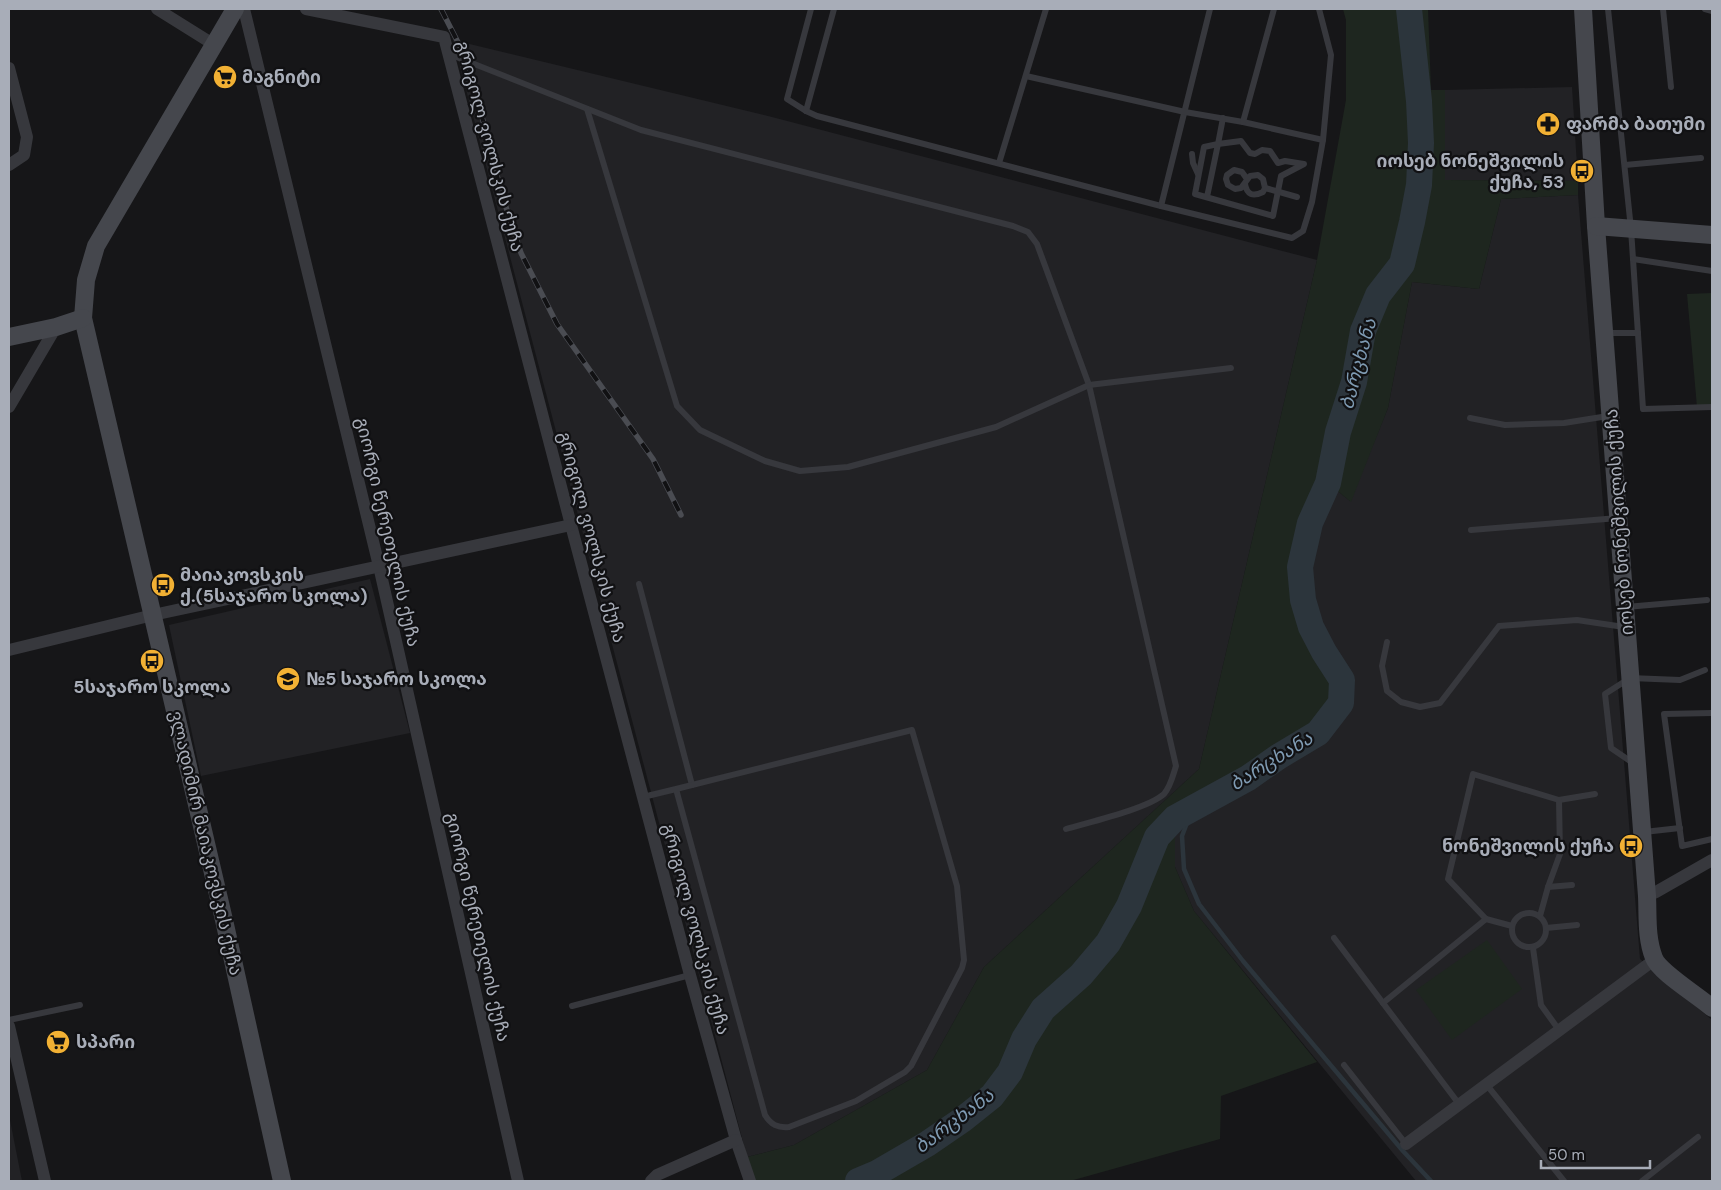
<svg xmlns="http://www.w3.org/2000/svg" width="1721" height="1190" font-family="'DM Sans','Noto Sans Georgian',sans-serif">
  <rect width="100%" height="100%" fill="#161618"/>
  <g fill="#222225">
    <polygon points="453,40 772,117 1317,260 1199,769 984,967 927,1070 794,1145 747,1157"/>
    <polygon points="1572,87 1578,181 1445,180 1445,90"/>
    <polygon points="1578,195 1640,959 1712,1020 1712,1181 1416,1181 1194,911 1175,867 1175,818 1248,778 1278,757 1324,652 1311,627 1303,600 1300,567 1310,523 1328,483 1350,501 1388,408 1412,282 1479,289 1501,199"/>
    <polygon points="370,579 410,733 201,776 169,625"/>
    <polygon points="9,1115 22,1181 9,1181"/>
  </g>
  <g fill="#1e261f">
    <polygon points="1343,9 1428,9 1431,90 1445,90 1445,180 1578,181 1578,195 1501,199 1479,289 1412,282 1388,408 1351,502 1328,483 1310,523 1300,567 1303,600 1311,627 1324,652 1342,680 1341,703 1318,733 1278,757 1248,778 1175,818 1175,867 1194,911 1317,1062 1221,1096 1220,1139 1070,1181 755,1181 747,1157 794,1145 927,1070 984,967 1199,769 1317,260 1346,100 1346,20"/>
    <polygon points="1712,293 1712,407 1697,407 1687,294"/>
    <polygon points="1487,940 1522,989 1452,1040 1416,990"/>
  </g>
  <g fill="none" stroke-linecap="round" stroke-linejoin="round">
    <polyline stroke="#2c353c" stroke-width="4.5" points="1208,801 1190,815 1182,836 1184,869 1199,904 1243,961 1403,1151 1431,1181"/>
    <polyline stroke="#2c353c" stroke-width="26" points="858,1181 877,1173 927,1144 962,1120 992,1096 1010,1072 1024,1039 1043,1009 1081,975 1108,943 1129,906 1157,837 1175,818 1248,778 1278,757 1318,733 1341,703 1342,680 1324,652 1311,627 1303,600 1300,567 1310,523 1328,483 1338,432 1354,382 1363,331 1378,295 1402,264 1412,222 1419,185 1421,143 1419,101 1409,9"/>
    <g stroke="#37383d" stroke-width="6">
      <polyline points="811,9 787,99 806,111 817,116 1161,206 1210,9"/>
      <polyline points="1608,9 1631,229 1643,409 1712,407"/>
      <polyline points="1663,9 1671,87"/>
      <polyline points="1705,9 1712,11"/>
      <path d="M449,54L641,130L1013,226L1028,232L1037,244L1089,385L1176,766C1173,775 1171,786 1164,794C1147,809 1089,822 1066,829"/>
      <polyline points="1026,76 1185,112 1243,122 1323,140"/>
      <polyline points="587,109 677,406 700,430 765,461 800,471 848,467 996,427 1089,385 1231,368"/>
      <polyline points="806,111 834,9"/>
      <polyline points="1243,122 1274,9"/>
      <polyline points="1192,154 1193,163 1198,174"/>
      <polyline points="999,163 1046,9"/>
      <polyline points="1625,165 1701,158"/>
      <path d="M1245,184C1247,195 1253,197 1263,192L1265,188L1263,179L1258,175L1250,176L1241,188L1235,189L1228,185L1226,179L1227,175L1234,170L1242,172L1247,179"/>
      <polyline points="1265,188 1297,197"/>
      <polyline points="1207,197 1218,144 1241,141 1250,153 1255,154 1262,150 1270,151 1278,163 1285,161 1304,164 1281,176 1273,216 1195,194 1204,147 1218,144 1223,118"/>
      <polyline points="1161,206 1292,238 1303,231 1312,202 1323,140 1331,55 1319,9"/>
      <polyline points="1633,259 1712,271"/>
      <polyline points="1605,333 1638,333"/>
      <polyline points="1470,418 1505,425 1564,423 1608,416"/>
      <polyline points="1471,530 1618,518"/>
      <polyline points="639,584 692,785"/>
      <polyline points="1626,607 1707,600"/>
      <polyline points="1387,642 1382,666 1387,691 1401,702 1420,707 1440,703 1499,626 1577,620 1624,627"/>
      <polyline points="1712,713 1664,714 1682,846 1712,839"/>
      <polyline points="1633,763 1611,748 1605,694 1630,678 1680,680 1705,670"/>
      <path d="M643,797L676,789L912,730L957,886L964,960L962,968L911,1066L905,1072L856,1101L789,1127C778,1128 771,1125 765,1115L676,789"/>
      <polyline points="1559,800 1595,794"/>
      <polyline points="1644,832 1680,828"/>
      <polyline points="1548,887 1572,885"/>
      <circle cx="1529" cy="930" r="17"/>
      <polyline points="1486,919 1448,879 1473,774 1559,800 1560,854 1548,887 1540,916"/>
      <polyline points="1546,928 1577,925"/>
      <polyline points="1334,938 1459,1104"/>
      <polyline points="1533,948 1541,1005 1559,1030"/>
      <polyline points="1383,1003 1486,919 1512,926"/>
      <polyline points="572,1006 690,975"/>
      <polyline points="9,1020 80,1005"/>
      <polyline points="1344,1065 1406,1144"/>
      <polyline points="1486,1084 1564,1181"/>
      <polyline points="1642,1181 1698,1137"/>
    </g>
    <g stroke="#37383d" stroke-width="12">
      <polyline points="157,9 213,44"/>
      <polyline points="244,9 379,566 518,1181"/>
      <polyline points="306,9 444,37 571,525 690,975 736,1140 750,1181"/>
      <polyline points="9,68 27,137 24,155 9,165"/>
      <polyline points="9,407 56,327"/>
      <polyline points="9,650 153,615 571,525"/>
      <polyline points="1647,896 1656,892 1712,860"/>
      <polyline points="9,1026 45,1181"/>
      <polyline points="1406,1144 1654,960"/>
      <polyline points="651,1181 657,1175 736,1140"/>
    </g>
    <g stroke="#45474d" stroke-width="18">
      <polyline points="235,9 96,246 86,280 83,318 224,920 282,1181"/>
      <path d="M1583,9L1596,226L1647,896C1648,916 1646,938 1654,958C1659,972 1699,996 1712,1008"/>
      <polyline points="1596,226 1712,235"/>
      <polyline points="9,337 56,327 83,318"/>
    </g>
    <g stroke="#4a4c52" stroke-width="5.5">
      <polyline id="rail" points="441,9 468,62 502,195 521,253 557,324 653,459 681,515"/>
    </g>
    <use href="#rail" stroke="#111113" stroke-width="4" stroke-dasharray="11" stroke-linecap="butt"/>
  </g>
  <defs>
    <g id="supermarket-disc" transform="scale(1.25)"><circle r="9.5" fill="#f2b134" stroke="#111113"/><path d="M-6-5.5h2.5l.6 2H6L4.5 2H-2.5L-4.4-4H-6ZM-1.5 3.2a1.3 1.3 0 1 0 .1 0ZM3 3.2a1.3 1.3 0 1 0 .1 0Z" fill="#111"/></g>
    <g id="pharmacy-disc" transform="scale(1.25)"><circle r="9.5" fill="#f2b134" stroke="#111113"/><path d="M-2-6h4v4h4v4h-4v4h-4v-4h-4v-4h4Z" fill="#111"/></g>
    <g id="bus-disc" transform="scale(1.25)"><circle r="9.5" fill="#f2b134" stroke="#111113"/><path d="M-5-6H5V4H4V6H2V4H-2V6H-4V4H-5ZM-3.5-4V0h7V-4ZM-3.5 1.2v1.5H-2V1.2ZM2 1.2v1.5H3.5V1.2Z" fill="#111"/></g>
    <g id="school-disc" transform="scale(1.25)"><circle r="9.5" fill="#f2b134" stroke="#111113"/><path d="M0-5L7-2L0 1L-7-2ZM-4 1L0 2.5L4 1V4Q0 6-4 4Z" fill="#111"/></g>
  </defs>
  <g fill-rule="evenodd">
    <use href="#supermarket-disc" x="225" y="77"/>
    <use href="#pharmacy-disc" x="1548" y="124"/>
    <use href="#bus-disc" x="1582" y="171"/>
    <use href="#bus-disc" x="163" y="585"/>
    <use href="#bus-disc" x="152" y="661"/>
    <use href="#school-disc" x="288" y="679"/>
    <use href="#bus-disc" x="1631" y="846"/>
    <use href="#supermarket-disc" x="58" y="1042"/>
  </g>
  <g text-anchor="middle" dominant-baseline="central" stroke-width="4.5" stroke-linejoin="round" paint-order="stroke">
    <g font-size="18" font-weight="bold" fill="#a8adb8" stroke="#111113" text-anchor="start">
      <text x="242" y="77">მაგნიტი</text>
      <text x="1566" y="124">ფარმა ბათუმი</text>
      <text x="1564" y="161" text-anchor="end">იოსებ ნონეშვილის<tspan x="1564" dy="21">ქუჩა, 53</tspan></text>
      <text x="180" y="575">მაიაკოვსკის<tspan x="180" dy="21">ქ.(5საჯარო სკოლა)</tspan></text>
      <text x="306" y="679">№5 საჯარო სკოლა</text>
      <text x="152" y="687" text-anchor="middle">5საჯარო სკოლა</text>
      <text x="1614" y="846" text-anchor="end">ნონეშვილის ქუჩა</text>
      <text x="76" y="1042">სპარი</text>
    </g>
    <g font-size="18" fill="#a8adb8" stroke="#111113">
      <text transform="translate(490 146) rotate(75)">გრიგოლ ვოლსკის ქუჩა</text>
      <text transform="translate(1619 522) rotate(-94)">იოსებ ნონეშვილის ქუჩა</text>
      <text transform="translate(388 532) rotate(77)">გიორგი წერეთელის ქუჩა</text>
      <text transform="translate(592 537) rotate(75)">გრიგოლ ვოლსკის ქუჩა</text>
      <text transform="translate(206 843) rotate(77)">ვლადიმირ მაიაკოვსკის ქუჩა</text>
      <text transform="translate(478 927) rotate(77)">გიორგი წერეთელის ქუჩა</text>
      <text transform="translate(696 929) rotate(75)">გრიგოლ ვოლსკის ქუჩა</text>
    </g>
    <g font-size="19" font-style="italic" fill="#7f9bb3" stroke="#111113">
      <text transform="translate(1358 364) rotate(-75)">ბარცხანა</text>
      <text transform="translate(1271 761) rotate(-32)">ბარცხანა</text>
      <text transform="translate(954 1121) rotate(-37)">ბარცხანა</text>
    </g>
  </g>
  <rect width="1721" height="1190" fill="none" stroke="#a8adb8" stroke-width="20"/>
  <path d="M1541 1160v8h109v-8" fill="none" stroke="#a8adb8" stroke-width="2.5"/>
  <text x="1548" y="1160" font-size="15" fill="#a8adb8" stroke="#111113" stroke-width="4" paint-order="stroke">50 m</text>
</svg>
